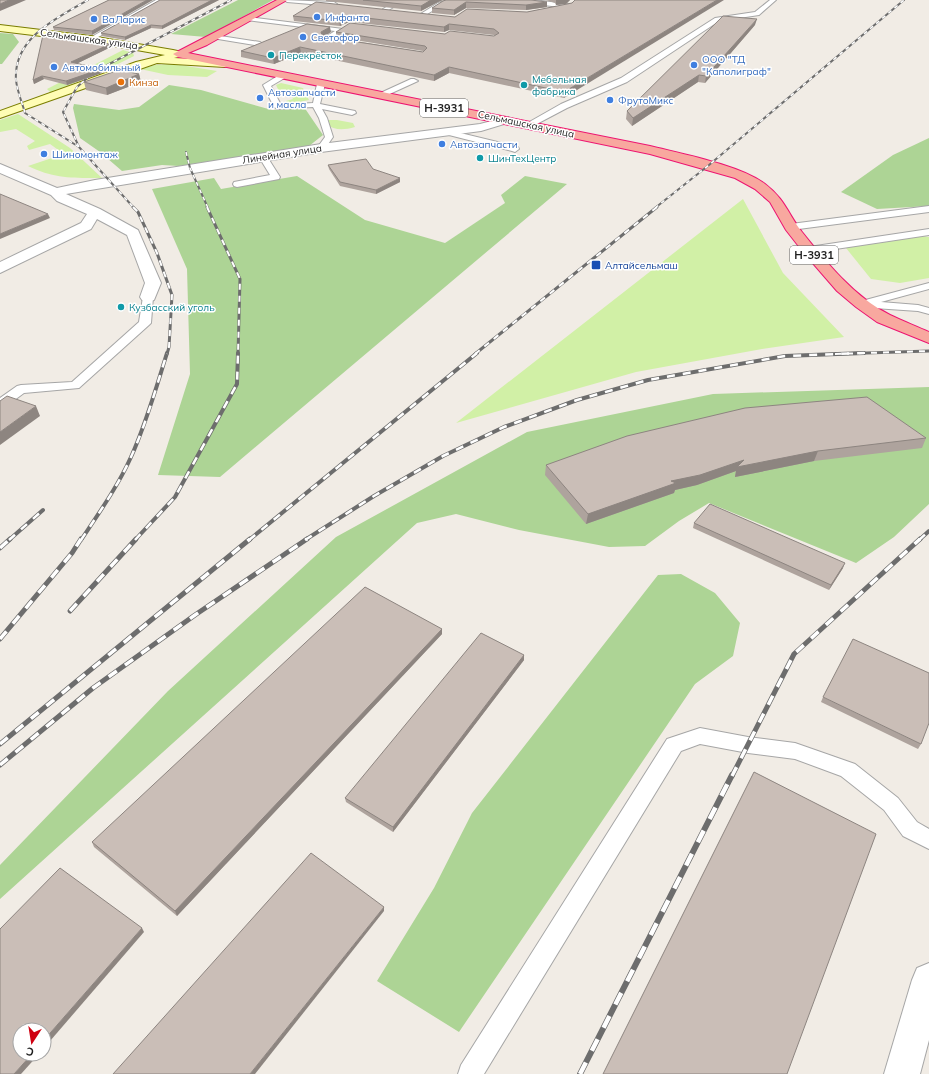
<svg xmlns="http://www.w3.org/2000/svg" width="929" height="1074" font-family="Mulish,sans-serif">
  <rect width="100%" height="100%" fill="#f1ece5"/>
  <g fill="#d1f0a6">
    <polygon points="123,50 133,53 134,56 114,66 51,93 47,89"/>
    <polygon points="174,64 217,71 207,77 168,75 140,69 155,65"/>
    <polygon points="281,83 303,88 309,100 289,104 286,101 293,99 289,92 279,91 276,85"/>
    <path d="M18,114L70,148L102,178C73,178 55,179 28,166L64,154L50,144L29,150L27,146L35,141L16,129L0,132V120Z"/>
    <path d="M328,120H337L353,123L355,127C344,130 335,131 326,124Z"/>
    <polygon points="743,199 783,273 844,337 762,349 636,372 456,423"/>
    <polygon points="916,235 929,237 929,278 900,283 871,279 846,248 849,245"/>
  </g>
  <g fill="#add495">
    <polygon points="238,0 273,0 206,37 171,34"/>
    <polygon points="0,33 13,34 19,42 2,64 0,64"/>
    <polygon points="169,85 201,90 272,110 304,107 323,135 309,146 179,166 162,165 122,171 100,152 80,138 73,108 74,104 119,110 139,107"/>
    <polygon points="929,138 929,206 877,209 841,192 893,155"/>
    <polygon points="297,176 365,220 445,243 505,203 501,195 525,176 567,184 220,477 158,475 190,374 187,269 152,189 214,178 221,189"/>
    <polygon points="929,387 929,504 894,537 856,563 709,503 679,521 645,546 609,547 519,530 456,514 417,523 0,899 0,865 168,691 336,537 527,432 713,394"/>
    <polygon points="681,574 715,593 740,623 733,656 695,684 459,1032 377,981 434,888 472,813 658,575"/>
  </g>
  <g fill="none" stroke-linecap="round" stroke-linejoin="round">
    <g stroke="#a6a6a6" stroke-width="2">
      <g id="service">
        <polygon points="156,0 163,0 93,40 88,39"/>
        <polygon points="284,0 334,2 337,4 334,6 287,2"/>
        <polygon points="398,0 405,0 387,11 383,11 383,9"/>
        <polygon points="448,0 457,0 442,5 424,16 419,15 438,3"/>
        <polygon points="514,0 532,0 569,4 572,6 569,8 517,2"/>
        <polygon points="770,0 776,0 759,15 719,21 627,82 567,108 531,127 528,127 524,125 561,104 621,78 715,18 755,12"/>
        <polygon points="249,17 343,29 343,31 332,38 347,42 344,44 324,40 324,38 335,31 247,20 246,19"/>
        <polygon points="214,35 260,42 263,44 260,46 212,38 212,36"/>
        <polygon points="281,74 287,74 288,76 271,86 281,105 313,103 317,84 321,82 325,84 320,104 355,111 356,113 352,115 322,109 327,118 333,137 324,150 318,150 317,148 325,137 319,118 313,107 278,109 274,107 263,85"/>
        <polygon points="411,79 414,79 418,81 383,97 377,97 376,95"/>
        <polygon points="445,130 448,130 518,147 519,149 515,152 512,151 445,134"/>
        <polygon points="263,154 266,155 280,177 279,179 237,187 234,186 233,184 234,182 270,175 259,157"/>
        <polygon points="929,206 929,212 791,230 786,227 791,224"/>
        <polygon points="929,229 929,235 809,253 804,250 809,247"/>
        <polygon points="929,283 929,289 881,302 918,305 929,308 929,314 918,311 874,308 869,306 862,307 856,304 858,302"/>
        <polygon points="148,294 153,297 151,323 149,325 79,388 24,393 5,407 0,408 0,398 17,386 21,385 72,382 139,322 143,297"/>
        <polygon points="700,728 748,737 795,743 855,764 898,798 917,822 929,829 929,849 903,836 884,810 841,776 795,759 748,753 700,744 681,751 484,1074 458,1074 461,1065 667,739"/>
      </g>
    </g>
    <g stroke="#a6a6a6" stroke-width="2">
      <g id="minor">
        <polygon points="507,117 511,118 513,120 511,122 481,131 321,152 66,194 100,209 138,230 161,283 154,300 148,302 142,300 140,297 145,283 127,235 97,219 91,229 0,273 0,262 81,223 87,214 57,201 51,195 0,173 0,164 57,188 95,180 321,144 480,124"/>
        <polygon points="929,963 929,1040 920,1074 884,1074 912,980 917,968"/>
      </g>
    </g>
    <g stroke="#7a7d00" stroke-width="2">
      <polygon id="secondary" points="0,25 91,36 173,50 182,52 183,54 182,56 174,58 225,61 230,64 225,67 157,63 0,118 0,111 136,62 165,55 91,42 0,31"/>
    </g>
    <g stroke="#ed1471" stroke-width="2">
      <path id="trunk" d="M277,0H287L207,45L188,53L650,146C682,154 740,165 765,184C785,199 788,214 802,232C826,262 854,297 890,315C902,321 916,326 929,332V343L877,322L856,307L837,291L804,253L786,230L770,202L755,189L735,178L650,154L178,57L173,54Z"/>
    </g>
    <use href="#service" fill="#fff" fill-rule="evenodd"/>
    <use href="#minor" fill="#fff" fill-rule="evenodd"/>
    <use href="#secondary" fill="#fffdb5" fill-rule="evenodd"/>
    <use href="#trunk" fill="#f8a89f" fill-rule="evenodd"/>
    <g stroke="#6d6d6d" stroke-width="2">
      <g id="rail-far4">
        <path d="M88,0C57,18 13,38 16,80C17,91 22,102 25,113L79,147L134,208"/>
        <polyline points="79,147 63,112 77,87 94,72 231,0"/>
        <polyline points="186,152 190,168 208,208"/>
        <polyline points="655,208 709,165 904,0"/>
      </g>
    </g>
    <g stroke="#6d6d6d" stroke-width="3">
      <g id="rail-far3">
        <polyline points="133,207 138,212 157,253 172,295 169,347 167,354"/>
        <polyline points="207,207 240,279 238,354"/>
        <polyline points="475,354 657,207"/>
        <polyline points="835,354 929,351"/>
      </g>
    </g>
    <g stroke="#6d6d6d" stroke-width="4">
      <g id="rail-far2">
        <polyline points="9,540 43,510"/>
        <path d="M81,540C99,513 118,486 131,457C146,424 156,388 167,353"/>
        <polyline points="135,540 175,497 237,384 238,353"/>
        <polyline points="249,540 477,353"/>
        <polyline points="305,540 374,496 443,456 504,427 577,400 648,380 785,356 864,353"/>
        <polyline points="919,540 929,531"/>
      </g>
    </g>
    <g stroke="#6d6d6d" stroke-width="5">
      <g id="rail-far1">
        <polyline points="0,548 10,539"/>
        <polyline points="70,611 136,539"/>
        <polyline points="0,639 72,553 81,539"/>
        <polyline points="0,744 250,539"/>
        <polyline points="0,765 93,688 195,615 307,539"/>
        <polyline points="732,776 794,654 920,539"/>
      </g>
    </g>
    <g stroke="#6d6d6d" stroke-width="6">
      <polyline id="rail" points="580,1074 732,775"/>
    </g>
    <use href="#rail-far4" stroke="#fff" stroke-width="1.5" stroke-dasharray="4" stroke-linecap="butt"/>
    <use href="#rail-far3" stroke="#fff" stroke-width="2" stroke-dasharray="6" stroke-linecap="butt"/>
    <use href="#rail-far2" stroke="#fff" stroke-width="2.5" stroke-dasharray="8" stroke-linecap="butt"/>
    <use href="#rail-far1" stroke="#fff" stroke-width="3.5" stroke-dasharray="10" stroke-linecap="butt"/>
    <use href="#rail" stroke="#fff" stroke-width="4.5" stroke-dasharray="13" stroke-linecap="butt"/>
  </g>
  <g fill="#aea39d">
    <polygon points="109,0 92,35 54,30 53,27"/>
    <polygon points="160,0 219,0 162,29 151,28 125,40 102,36 101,33"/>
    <polygon points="326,0 443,0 438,2 421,11 326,1"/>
    <polygon points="446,0 547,2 547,7 526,10 466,8 454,15 432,13 432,8"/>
    <polygon points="542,0 570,0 566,4 556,5 555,3 546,0"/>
    <polygon points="572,3 564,98 449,73 434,81 301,53 274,64 241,57 241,51 331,32 324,36 423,52 423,51 336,37 336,32 445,34 494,36 495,35 494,35 449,30 444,32 349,22 340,26 294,21 293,16 455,17 527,12"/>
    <polygon points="755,25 705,83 698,82 632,126 626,119 627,111"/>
    <polygon points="110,44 111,47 76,64 101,69 102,73 67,85 44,79 34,84 33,80"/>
    <polygon points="139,74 141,82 107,95 86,90 84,82"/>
    <polygon points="328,165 400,182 376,194 340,186 329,169"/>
    <polygon points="926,438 922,448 814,461 735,477 736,471 697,485 675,490 674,493 586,524 545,475 546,465"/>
    <polygon points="694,523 843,568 829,590 693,528"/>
    <polygon points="442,629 442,634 177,916 94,847 92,842"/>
    <polygon points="524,655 524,660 393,832 346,802 345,798"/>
    <polygon points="823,697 921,744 918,749 821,702"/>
  </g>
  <g fill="#8d8580">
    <polygon points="9,0 26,0 0,11 0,4"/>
    <polygon points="147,0 153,0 92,35 92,31"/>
    <polygon points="212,0 219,0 162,29 162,26"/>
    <polygon points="431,0 443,0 438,2 421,11 421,6"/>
    <polygon points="556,0 570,0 566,4 556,5"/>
    <polygon points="717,0 724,0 564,98 564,92"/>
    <polygon points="466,2 466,8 454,15 454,10"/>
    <polygon points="547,2 547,7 526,10 526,5"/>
    <polygon points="349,16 349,22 340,26 339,21"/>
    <polygon points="757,19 755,25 705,83 706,76"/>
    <polygon points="449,24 449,30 444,32 444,27"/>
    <polygon points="151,25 151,28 125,40 125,37"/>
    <polygon points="330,27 331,32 322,38 321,32"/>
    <polygon points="110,44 111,47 72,66 71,62"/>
    <polygon points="300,47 301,53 274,64 273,58"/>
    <polygon points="449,67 449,73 434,81 434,75"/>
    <polygon points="101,69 102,73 67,85 66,81"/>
    <polygon points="139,74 141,82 107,95 106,88"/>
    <polygon points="699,75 698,82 632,126 633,118"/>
    <polygon points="42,76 44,79 34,84 33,80"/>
    <polygon points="400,178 400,182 376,194 376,190"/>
    <polygon points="48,214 50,218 0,239 0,234"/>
    <polygon points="36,406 40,416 0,445 0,432"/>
    <polygon points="818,451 814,461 735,477 736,471 697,485 675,490 674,493 586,524 588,514 671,481 744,460"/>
    <polygon points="845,563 843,568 829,590 831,585"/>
    <polygon points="442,629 442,634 177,916 175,911"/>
    <polygon points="524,655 524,660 393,832 393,827"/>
    <polygon points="384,907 384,911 255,1074 250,1074"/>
    <polygon points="142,928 144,932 44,1048 44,1040"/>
    <polygon points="32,1054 39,1054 21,1074 14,1074"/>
  </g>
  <g fill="#cabeb7" stroke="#8d8580">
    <polygon points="0,0 9,0 0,4"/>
    <polygon points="109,0 147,0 92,31 53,27"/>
    <polygon points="160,0 212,0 162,26 151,25 125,37 101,33"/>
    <polygon points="363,0 431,0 421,6"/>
    <polygon points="446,0 531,0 547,2 526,5 466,2 454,10 432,8 443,1"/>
    <polygon points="575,0 717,0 564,92 449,67 434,75 300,47 273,58 241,51 307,24 330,27 321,32 322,35 325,37 423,52 427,48 425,46 336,32 350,23 445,34 450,31 494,36 499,33 494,29 449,24 444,27 349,16 339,21 293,16 316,2 455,17 467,9 527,12 572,3"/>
    <polygon points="723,16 757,19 706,76 699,75 633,118 627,111"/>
    <polygon points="43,35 110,44 71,62 101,69 66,81 42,76 33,80"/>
    <polygon points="119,70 139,74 106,88 84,82"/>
    <polygon points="366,159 373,169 400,178 376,190 340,182 328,165"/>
    <polygon points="0,194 48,214 0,234"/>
    <polygon points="7,396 36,406 0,432 0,401"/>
    <polygon points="867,397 926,438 818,451 737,467 744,460 700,475 671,481 676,483 588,514 546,465 627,436 745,408"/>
    <polygon points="710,504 845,563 831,585 694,523"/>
    <polygon points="365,587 442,629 175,911 92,842"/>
    <polygon points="481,633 524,655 393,827 345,798"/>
    <polygon points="853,639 929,673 929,723 921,744 823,697"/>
    <polygon points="754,772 876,834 787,1074 603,1074"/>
    <polygon points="311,853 384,907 250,1074 113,1074"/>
    <polygon points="60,868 142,928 44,1040 44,1030 20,1030 20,1054 32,1054 14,1074 0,1074 0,929"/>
  </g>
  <g fill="#3f7fe0" stroke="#fff" stroke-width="1.5">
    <circle cx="317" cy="17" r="4"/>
    <circle cx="94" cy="19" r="4"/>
    <circle cx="303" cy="37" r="4"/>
    <circle cx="694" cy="65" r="4"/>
    <circle cx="54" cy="67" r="4"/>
    <circle cx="260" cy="98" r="4"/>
    <circle cx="610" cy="100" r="4"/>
    <circle cx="442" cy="144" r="4"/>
    <circle cx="44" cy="154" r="4"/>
  </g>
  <g fill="#0f9aa8" stroke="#fff" stroke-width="1.5">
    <circle cx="271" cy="55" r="4"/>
    <circle cx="524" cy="85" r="4"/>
    <circle cx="480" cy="158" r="4"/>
    <circle cx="121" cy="307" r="4"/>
  </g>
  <circle fill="#e8710a" stroke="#fff" stroke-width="1.5" cx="121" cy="82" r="4"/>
  <rect fill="#1a4fb4" stroke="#fff" stroke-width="1.5" x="591" y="260" width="10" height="10" rx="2"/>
  <g text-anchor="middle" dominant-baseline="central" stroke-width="3" stroke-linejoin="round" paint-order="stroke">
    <g font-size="10" fill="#366cbe" stroke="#fff" text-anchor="start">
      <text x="325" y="17">Инфанта</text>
      <text x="102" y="19">ВаЛарис</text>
      <text x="311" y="37">Светофор</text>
      <text x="702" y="59">ООО "ТД<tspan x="702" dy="12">"Каполиграф"</tspan></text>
      <text x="62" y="67">Автомобильный</text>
      <text x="268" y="92">Автозапчасти<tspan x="268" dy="12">и масла</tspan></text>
      <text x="618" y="100">ФрутоМикс</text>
      <text x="450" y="144">Автозапчасти</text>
      <text x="52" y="154">Шиномонтаж</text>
    </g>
    <g font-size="10" fill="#1f1f1f" stroke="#fff">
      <text transform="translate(89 39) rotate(8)">Сельмашская улица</text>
      <text transform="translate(526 124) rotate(12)">Сельмашская улица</text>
      <text transform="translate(282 154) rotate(-9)">Линейная улица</text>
    </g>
    <g font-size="10" fill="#0d838f" stroke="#fff" text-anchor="start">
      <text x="279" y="55">Перекрёсток</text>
      <text x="532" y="79">Мебельная<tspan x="532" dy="12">фабрика</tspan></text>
      <text x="488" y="158">ШинТехЦентр</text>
      <text x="129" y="307">Кузбасский уголь</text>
    </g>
    <g font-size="10" fill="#c56008" stroke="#fff" text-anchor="start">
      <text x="129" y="82">Кинза</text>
    </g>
    <g font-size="10" fill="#164399" stroke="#fff" text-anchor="start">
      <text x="605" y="265">Алтайсельмаш</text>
    </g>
    <g fill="#fff" stroke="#626262" stroke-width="1">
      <rect x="420" y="99" width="48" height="18" rx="3"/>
      <rect x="790" y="246" width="48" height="18" rx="3"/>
    </g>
    <g font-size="11" font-weight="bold" fill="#1f1f1f">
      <text x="444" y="108">Н-3931</text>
      <text x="814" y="255">Н-3931</text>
    </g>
  </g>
  <g transform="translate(32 1042) rotate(192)"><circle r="19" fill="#ffffff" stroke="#a5a5a5"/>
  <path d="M0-3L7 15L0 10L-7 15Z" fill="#cf0011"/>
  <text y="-6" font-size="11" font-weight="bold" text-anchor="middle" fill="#1f1f1f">С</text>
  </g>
</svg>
